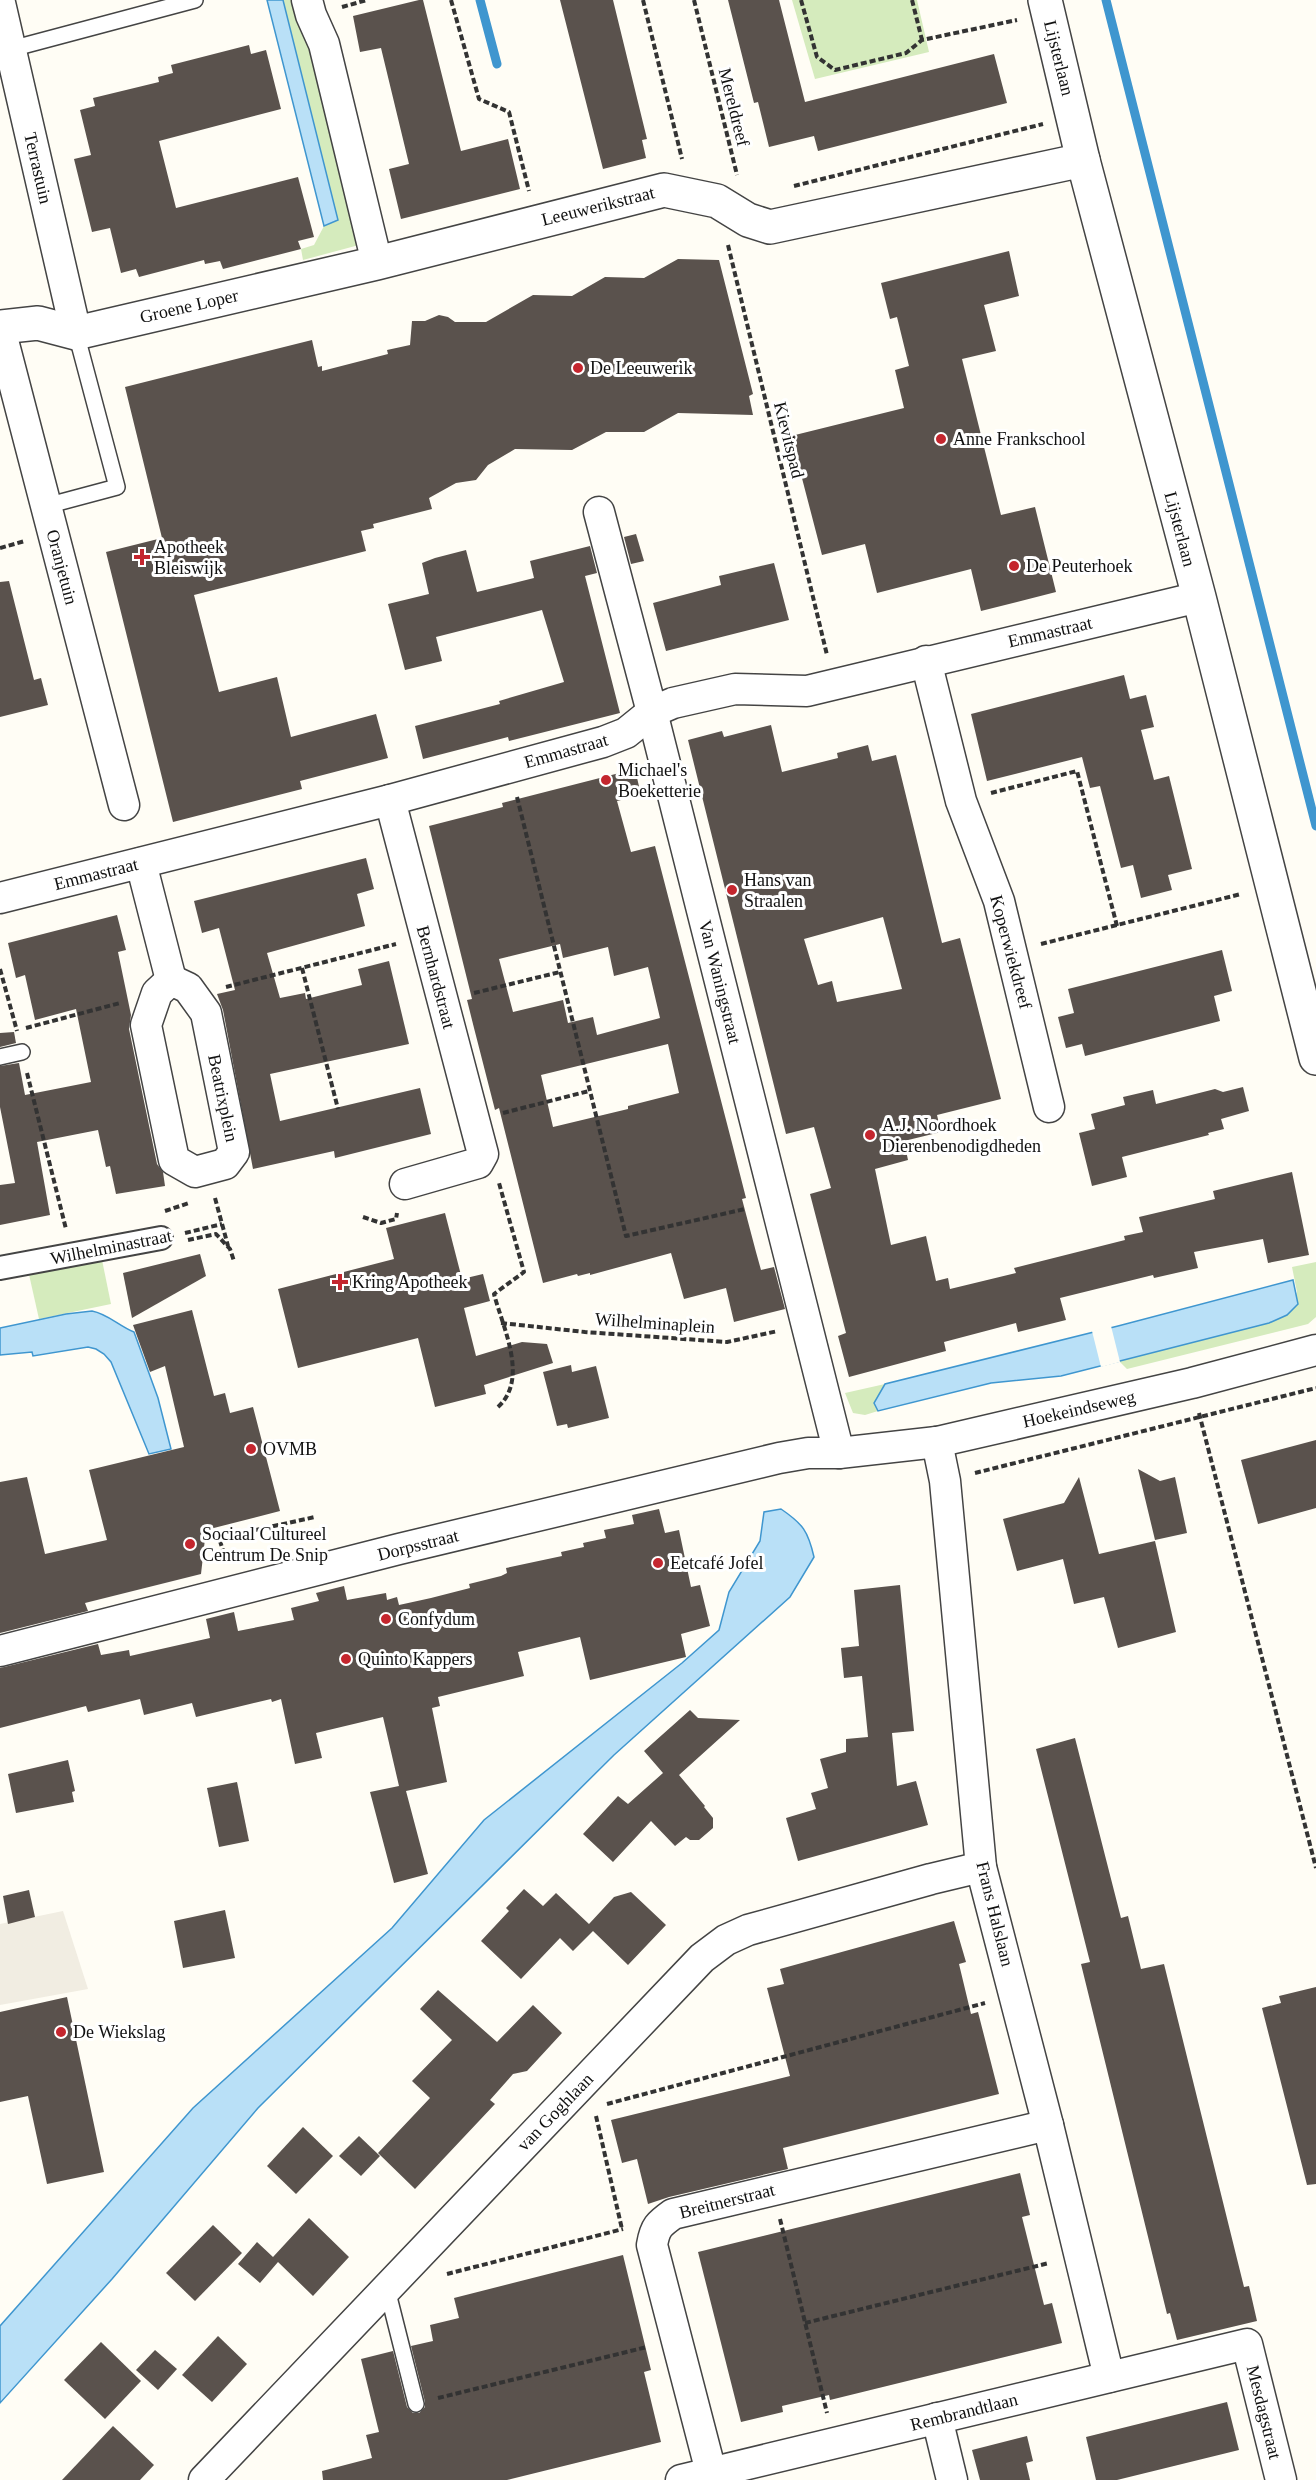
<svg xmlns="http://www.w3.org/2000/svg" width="1316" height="2480" font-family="Georgia,serif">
  <rect width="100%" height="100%" fill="#fffdf5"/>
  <g fill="#d5ebbd">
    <polygon points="283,0 298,0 359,245 303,260 301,249 314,245 324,226 338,220"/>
    <polygon points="792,0 917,0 929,52 815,79"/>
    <polygon points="101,1255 111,1304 39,1319 28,1270"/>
    <polygon points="1316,1262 1316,1317 1308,1324 1127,1369 1118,1360 1269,1323 1287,1315 1297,1292 1292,1267"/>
    <polygon points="885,1384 874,1403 878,1411 865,1415 853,1413 845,1393"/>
  </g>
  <polygon fill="#f1ede2" points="63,1911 88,1989 0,2005 0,1924"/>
  <g fill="#b9e0f7" stroke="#3f96cf" stroke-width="1.5">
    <polygon points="267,0 283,0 338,220 324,226"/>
    <polygon points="1293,1280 1298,1304 1287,1315 1269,1323 1061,1376 991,1383 878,1411 874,1403 885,1384 1118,1326"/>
    <path d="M92,1311C108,1314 119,1326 134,1332L158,1398L171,1449L149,1454L111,1362L104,1354L96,1349L88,1347L33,1356L32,1352L0,1355V1328L66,1314Z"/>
    <path d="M781,1509C803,1524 808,1531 814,1557L790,1597L614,1755L258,2108L112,2279L0,2403V2326L193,2108L392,1928L484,1820L682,1663L719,1630L729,1592L760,1541L764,1512Z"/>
  </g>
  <polygon fill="#fffdf5" points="1111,1326 1120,1362 1101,1367 1092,1331"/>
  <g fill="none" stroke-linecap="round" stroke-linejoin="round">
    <g stroke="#3f96cf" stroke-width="9">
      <polyline points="480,0 497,64"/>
      <polyline points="1106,0 1316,826"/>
    </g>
  </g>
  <g fill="#5a524d" fill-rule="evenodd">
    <polygon points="419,0 423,0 461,151 508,139 520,189 401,219 389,169 409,164 381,48 360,52 353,16"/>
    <polygon points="560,0 613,0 647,139 642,140 646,158 603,169"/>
    <polygon points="728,0 779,0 805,102 994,54 1007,103 818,151 814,136 769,147 758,102 754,103"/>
    <polygon points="249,45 251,54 266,50 281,109 159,141 176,208 298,177 314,237 298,241 301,249 223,269 220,261 205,264 204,260 139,277 136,269 121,273 110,228 92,232 74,159 91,155 80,110 95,106 93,98 159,82 158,77 173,73 171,65"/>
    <polygon points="1009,251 1019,296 984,305 996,351 962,359 1001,515 1035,507 1056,592 981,611 971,569 877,593 865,544 822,555 791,436 904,408 895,370 909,366 897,317 890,319 881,283"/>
    <polygon points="678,259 719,260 753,394 749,396 753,415 678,413 644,432 606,432 572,450 515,449 488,465 476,480 456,483 429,498 432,509 373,524 374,528 361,531 366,551 194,595 219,692 277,677 291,737 376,714 388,758 300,781 302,789 173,822 106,552 162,538 125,387 312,340 318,367 322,366 322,371 388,354 387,350 410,345 412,321 425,321 439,315 448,317 455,322 486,322 533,295 572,296 605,277 644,278"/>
    <polygon points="636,534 644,561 631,564 624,537"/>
    <polygon points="590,546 597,573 585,576 620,713 509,741 508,737 423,759 415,726 500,704 499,701 564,682 542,610 436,637 442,661 405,670 388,604 429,594 422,563 435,558 466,550 477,592 534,578 530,561"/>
    <polygon points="774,563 789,620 666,651 653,603 721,585 719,576"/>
    <polygon points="9,581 34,680 41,678 48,705 0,717 0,582"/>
    <polygon points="1124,675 1130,699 1146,695 1154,727 1141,730 1154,780 1169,776 1192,869 1168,875 1172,890 1141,898 1133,865 1121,868 1100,786 1090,788 1082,757 987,781 971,714"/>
    <path d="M771,725L782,772L838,758L837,753L868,745L872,761L896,755L942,943L960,938L1001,1099L937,1115L941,1132L904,1141L908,1160L875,1169L891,1245L926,1236L936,1281L948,1278L950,1289L1016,1273L1014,1268L1125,1240L1124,1236L1143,1232L1139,1217L1215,1199L1213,1191L1292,1172L1309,1255L1268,1263L1263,1239L1194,1252L1198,1268L1154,1278L1153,1275L1060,1298L1066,1320L1018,1332L1016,1323L944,1342L946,1351L849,1377L838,1336L846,1333L810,1194L831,1188L814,1127L786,1134L688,740L722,731L724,737ZM883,917L902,989L837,1002L832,981L818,985L804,939Z"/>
    <path d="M635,769L641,795L617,801L631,852L655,846L732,1143L746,1198L742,1199L756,1252L761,1270L774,1267L785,1309L734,1322L726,1288L684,1299L671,1253L590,1275V1273L578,1276L577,1274L543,1283L499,1108L495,1110L474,1028L467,1000L472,999L429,826L503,807L502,803ZM560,944L563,958L608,947L614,976L648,967L660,1018L597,1035L593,1017L568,1023L563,1000L513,1012L499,959ZM668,1044L679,1093L628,1106V1109L553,1127L541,1075Z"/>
    <polygon points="366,858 374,889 357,894 365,926 267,953 280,998 305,993 306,999 362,985 358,969 389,961 409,1044 270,1074 280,1121 420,1088 431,1134 335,1158 334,1151 253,1169 223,1010 217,994 235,990 219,928 202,933 194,901"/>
    <polygon points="117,915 126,950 118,952 131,1015 129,1029 157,1164 163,1172 165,1186 116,1194 110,1166 106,1167 98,1130 37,1142 50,1215 0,1225 0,1185 15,1183 0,1107 0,1066 19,1063 25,1095 91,1082 76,1009 35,1020 25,975 16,978 8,943"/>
    <polygon points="1222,950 1232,991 1214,996 1220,1021 1085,1056 1082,1044 1066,1048 1058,1017 1074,1013 1068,989"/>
    <polygon points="14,1032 16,1043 0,1047 0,1033"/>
    <polygon points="1243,1087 1249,1111 1221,1119 1224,1129 1208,1133 1209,1135 1122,1157 1127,1177 1092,1186 1079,1133 1095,1129 1091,1114 1125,1105 1123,1097 1153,1090 1156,1104 1215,1089 1223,1092"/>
    <polygon points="445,1213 462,1279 483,1274 490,1301 464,1308 476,1356 522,1342 547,1344 553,1363 484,1385 486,1394 435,1407 418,1338 298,1368 278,1289 394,1259 386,1228"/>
    <polygon points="200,1254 206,1276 132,1318 123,1273"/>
    <polygon points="192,1310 214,1396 225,1393 230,1413 253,1407 280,1511 206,1530 201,1574 85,1603 88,1611 0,1633 0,1482 27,1477 45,1554 107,1540 89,1470 184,1447 165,1366 150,1372 133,1325"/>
    <polygon points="571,1365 572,1372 596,1366 609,1418 568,1428 567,1424 557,1426 543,1372"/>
    <polygon points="1316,1440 1316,1508 1258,1524 1241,1460"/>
    <polygon points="1138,1469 1160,1481 1175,1477 1187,1533 1155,1540"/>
    <polygon points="1079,1477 1099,1554 1155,1541 1176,1632 1118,1648 1104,1597 1074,1604 1063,1559 1017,1571 1003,1519 1064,1503"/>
    <polygon points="659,1509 665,1533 679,1530 691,1587 700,1585 710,1626 681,1634 686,1657 590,1680 580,1637 518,1652 524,1676 438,1697 440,1706 432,1708 447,1782 406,1791 428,1874 394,1883 370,1792 399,1786 383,1717 316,1733 322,1758 295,1764 281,1699 272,1702 271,1699 196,1717 192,1703 144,1715 140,1699 88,1712 86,1706 0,1728 0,1668 98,1644 101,1655 129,1650 130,1656 210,1638 206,1619 234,1612 238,1631 294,1620 291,1608 319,1601 316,1593 344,1586 347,1600 386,1593 387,1600 397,1597 399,1605 431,1598 470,1588 469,1584 501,1576 507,1573 506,1568 562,1556 561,1552 584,1547 583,1543 606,1538 604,1530 634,1524 632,1515"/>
    <polygon points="900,1585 914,1731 892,1733 897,1786 916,1781 928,1825 798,1861 786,1818 816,1809 811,1793 828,1788 820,1759 846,1752 846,1739 868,1737 862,1676 844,1678 841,1648 859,1646 854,1590"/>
    <polygon points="690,1710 698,1718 740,1720 679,1775 705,1806 704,1807 713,1818 713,1828 699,1840 690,1840 686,1837 675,1846 651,1821 613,1862 583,1834 618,1796 628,1804 663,1773 644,1751"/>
    <polygon points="1075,1738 1121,1918 1128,1916 1141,1969 1164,1964 1244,2287 1249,2286 1257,2321 1177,2340 1170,2313 1167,2314 1081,1964 1090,1962 1036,1749"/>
    <polygon points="68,1760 75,1791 72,1792 74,1802 16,1813 8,1774"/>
    <polygon points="237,1782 249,1841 219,1847 207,1788"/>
    <polygon points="524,1889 543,1906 556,1893 589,1924 614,1897 631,1892 666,1925 628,1965 593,1931 573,1951 560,1938 521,1979 481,1941 509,1911 506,1908"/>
    <polygon points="29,1890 35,1917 8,1924 3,1896"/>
    <polygon points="225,1910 235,1958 183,1968 174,1921"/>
    <polygon points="954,1921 966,1962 959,1964 971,2014 978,2012 999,2094 783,2148 788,2169 669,2197 648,2204 637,2159 622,2163 611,2120 790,2076 767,1988 784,1984 780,1969"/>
    <polygon points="1316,1987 1316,2184 1307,2185 1262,2008 1281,2003 1279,1996"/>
    <polygon points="438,1990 497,2042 533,2005 562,2033 527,2071 513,2074 490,2100 495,2104 415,2189 378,2153 430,2098 412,2081 452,2040 420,2009"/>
    <polygon points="67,1997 104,2172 47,2184 28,2096 0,2102 0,2012"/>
    <polygon points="303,2127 333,2156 296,2194 267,2166"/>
    <polygon points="359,2136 380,2156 361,2176 339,2156"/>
    <polygon points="1020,2173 1030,2215 1022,2217 1044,2305 1052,2303 1062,2343 830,2400 829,2395 782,2406 783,2412 741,2422 698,2252"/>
    <polygon points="309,2218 349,2257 313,2296 278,2262 260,2283 238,2264 257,2242 273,2257"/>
    <polygon points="213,2225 242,2253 195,2301 166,2273"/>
    <polygon points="623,2255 651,2370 644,2372 661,2442 507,2480 323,2480 322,2471 372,2458 366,2435 379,2432 361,2359 393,2351 407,2407 413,2413 419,2413 425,2407 425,2402 411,2346 433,2341 430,2325 459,2318 454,2298"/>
    <polygon points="218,2336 247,2364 212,2402 182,2375"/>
    <polygon points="101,2342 141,2381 105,2419 64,2380"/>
    <polygon points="155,2350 177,2369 158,2390 136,2370"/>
    <polygon points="1227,2402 1239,2450 1117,2480 1096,2480 1086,2437"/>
    <polygon points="113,2426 154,2465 140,2480 62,2480"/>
    <polygon points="1027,2436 1033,2461 1026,2463 1030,2480 980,2480 972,2450"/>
  </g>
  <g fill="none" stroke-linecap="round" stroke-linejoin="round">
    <g stroke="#444" stroke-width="18">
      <g id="service">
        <polyline points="11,49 195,0"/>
        <polyline points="46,506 117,487 76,333"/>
        <polyline points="0,1057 22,1052"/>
        <polyline points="387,2289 416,2404"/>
      </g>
    </g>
    <g stroke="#444" stroke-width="26">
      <polyline id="pedestrian" points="0,1268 161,1238"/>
    </g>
    <g stroke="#444" stroke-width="33">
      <g id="minor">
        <polyline points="307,0 311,15 324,44 377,263"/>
        <polyline points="0,3 76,333"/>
        <polyline points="0,329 124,805"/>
        <polyline points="599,512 652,712 839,1453"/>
        <polyline points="926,661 961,801 999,901 1049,1107"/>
        <polyline points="390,800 483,1154 478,1163 405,1184"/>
        <polyline points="141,863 171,980"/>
        <polyline points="0,898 390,800 603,742 626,733 652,712 673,703 735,689 807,691 1199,597"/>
        <polygon points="171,980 188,988 206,1013 234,1152 225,1164 195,1172 174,1160 146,1025 157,993"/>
        <polyline points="937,1442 945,1481 981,1867 1048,2125 1109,2377"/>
        <polyline points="0,1651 399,1549 779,1458 808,1453 839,1453 937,1442 1192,1383 1316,1350"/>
        <polyline points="937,2418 952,2480"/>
        <path d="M711,2472L652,2245C655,2227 659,2224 673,2214L1048,2125"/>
        <polyline points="204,2480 702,1958 726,1940 748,1930 931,1879 981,1867"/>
        <polyline points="681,2480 1247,2344 1281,2480"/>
      </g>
    </g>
    <g stroke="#444" stroke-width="36">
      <g id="tertiary">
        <polyline points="1045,0 1083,160 1199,597 1316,1058"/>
        <polyline points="0,327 38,323 76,333 377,263 664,190 717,201 748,220 770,227 1083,160"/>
      </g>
    </g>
    <g stroke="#333" stroke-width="4" stroke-dasharray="6 3" stroke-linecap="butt">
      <polyline points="451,0 479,99 509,112 529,191"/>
      <polyline points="643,0 682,159"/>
      <polyline points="694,0 737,175"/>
      <polyline points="801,0 817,57 835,70 906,53 922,40 1017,20"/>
      <polyline points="912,0 922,40"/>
      <polyline points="342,7 367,0"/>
      <polyline points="794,186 1043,124"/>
      <polyline points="728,245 827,655"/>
      <polyline points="0,548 25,541"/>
      <polyline points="991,793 1077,771 1117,926"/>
      <polyline points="517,797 626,1236 745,1209"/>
      <polyline points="1041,944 1241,894"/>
      <polyline points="302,968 338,1109"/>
      <polyline points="0,969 17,1031"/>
      <polyline points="226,987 396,944"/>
      <polyline points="474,993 560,972"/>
      <polyline points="26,1028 120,1003"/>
      <polyline points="27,1073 66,1229"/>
      <polyline points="503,1113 589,1091"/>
      <polyline points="215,1198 228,1246"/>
      <polyline points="165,1211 189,1203"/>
      <polyline points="363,1217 381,1223 396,1219 397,1213"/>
      <polyline points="185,1233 222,1224"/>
      <polyline points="188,1240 216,1234 230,1249 234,1261"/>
      <polyline points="501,1323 585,1332 727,1342 778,1331"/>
      <path d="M498,1407C529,1379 503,1328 494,1294L524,1272L499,1183"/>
      <polyline points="1199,1413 1316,1868"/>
      <polyline points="975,1473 1316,1388"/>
      <polyline points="227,1563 219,1538 315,1517"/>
      <polyline points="607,2104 985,2003"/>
      <polyline points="596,2116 622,2229"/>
      <polyline points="780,2219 827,2413"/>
      <polyline points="447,2274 623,2229"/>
      <polyline points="805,2323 1049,2263"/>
      <polyline points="438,2398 647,2347"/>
    </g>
    <use href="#service" stroke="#fff" stroke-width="15"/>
    <use href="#pedestrian" stroke="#fff" stroke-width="22"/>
    <use href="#minor" stroke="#fff" stroke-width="30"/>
    <use href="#tertiary" stroke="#fff" stroke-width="33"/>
  </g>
  <g fill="#c4262e" stroke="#fff" stroke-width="2">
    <circle cx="578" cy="368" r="6"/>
    <circle cx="941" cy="439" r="6"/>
    <path d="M139 548h6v6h6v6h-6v6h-6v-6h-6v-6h6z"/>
    <circle cx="1014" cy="566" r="6"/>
    <circle cx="606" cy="780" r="6"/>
    <circle cx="732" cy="890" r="6"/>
    <circle cx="870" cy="1135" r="6"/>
    <path d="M337 1273h6v6h6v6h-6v6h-6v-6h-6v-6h6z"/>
    <circle cx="251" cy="1449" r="6"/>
    <circle cx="190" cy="1544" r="6"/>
    <circle cx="658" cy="1563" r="6"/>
    <circle cx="386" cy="1619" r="6"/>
    <circle cx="346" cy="1659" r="6"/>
    <circle cx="61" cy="2032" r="6"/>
  </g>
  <g text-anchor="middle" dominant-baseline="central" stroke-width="6" stroke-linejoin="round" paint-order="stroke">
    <g font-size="18" fill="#111" stroke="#fff">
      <text transform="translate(1059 58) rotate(76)">Lijsterlaan</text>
      <text transform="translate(734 107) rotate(76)">Mereldreef</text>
      <text transform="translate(38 168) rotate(77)">Terrastuin</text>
      <text transform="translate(598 206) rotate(-14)">Leeuwerikstraat</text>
      <text transform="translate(189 306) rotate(-13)">Groene Loper</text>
      <text transform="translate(789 440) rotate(76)">Kievitspad</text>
      <text transform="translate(1180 529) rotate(75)">Lijsterlaan</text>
      <text transform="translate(62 567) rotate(75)">Oranjetuin</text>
      <text transform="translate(1050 632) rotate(-13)">Emmastraat</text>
      <text transform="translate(566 751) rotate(-16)">Emmastraat</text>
      <text transform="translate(96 874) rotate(-14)">Emmastraat</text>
      <text transform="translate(1011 952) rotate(75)">Koperwiekdreef</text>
      <text transform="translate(436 977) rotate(75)">Bernhardstraat</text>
      <text transform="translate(720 982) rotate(76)">Van Waningstraat</text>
      <text transform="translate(223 1098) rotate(78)">Beatrixplein</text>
      <text transform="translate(111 1247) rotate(-11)">Wilhelminastraat</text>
      <text transform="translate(655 1323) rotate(4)">Wilhelminaplein</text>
      <text transform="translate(1079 1409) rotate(-13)">Hoekeindseweg</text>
      <text transform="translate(418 1545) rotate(-14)">Dorpsstraat</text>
      <text transform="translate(995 1914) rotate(76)">Frans Halslaan</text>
      <text transform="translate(555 2112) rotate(-46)">van Goghlaan</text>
      <text transform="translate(727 2201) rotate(-14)">Breitnerstraat</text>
      <text transform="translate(964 2412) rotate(-14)">Rembrandtlaan</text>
      <text transform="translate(1264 2412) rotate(76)">Mesdagstraat</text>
    </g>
    <g font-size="18" fill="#111" stroke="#fff" text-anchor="start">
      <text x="590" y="368">De Leeuwerik</text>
      <text x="953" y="439">Anne Frankschool</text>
      <text x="154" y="547">Apotheek<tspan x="154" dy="21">Bleiswijk</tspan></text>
      <text x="1026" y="566">De Peuterhoek</text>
      <text x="618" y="770">Michael's<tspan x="618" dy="21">Boeketterie</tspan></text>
      <text x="744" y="880">Hans van<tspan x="744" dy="21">Straalen</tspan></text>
      <text x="882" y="1125">A.J. Noordhoek<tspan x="882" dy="21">Dierenbenodigdheden</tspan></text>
      <text x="352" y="1282">Kring Apotheek</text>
      <text x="263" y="1449">OVMB</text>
      <text x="202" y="1534">Sociaal Cultureel<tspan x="202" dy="21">Centrum De Snip</tspan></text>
      <text x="670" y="1563">Eetcafé Jofel</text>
      <text x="398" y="1619">Confydum</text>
      <text x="358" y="1659">Quinto Kappers</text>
      <text x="73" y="2032">De Wiekslag</text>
    </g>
  </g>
</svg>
